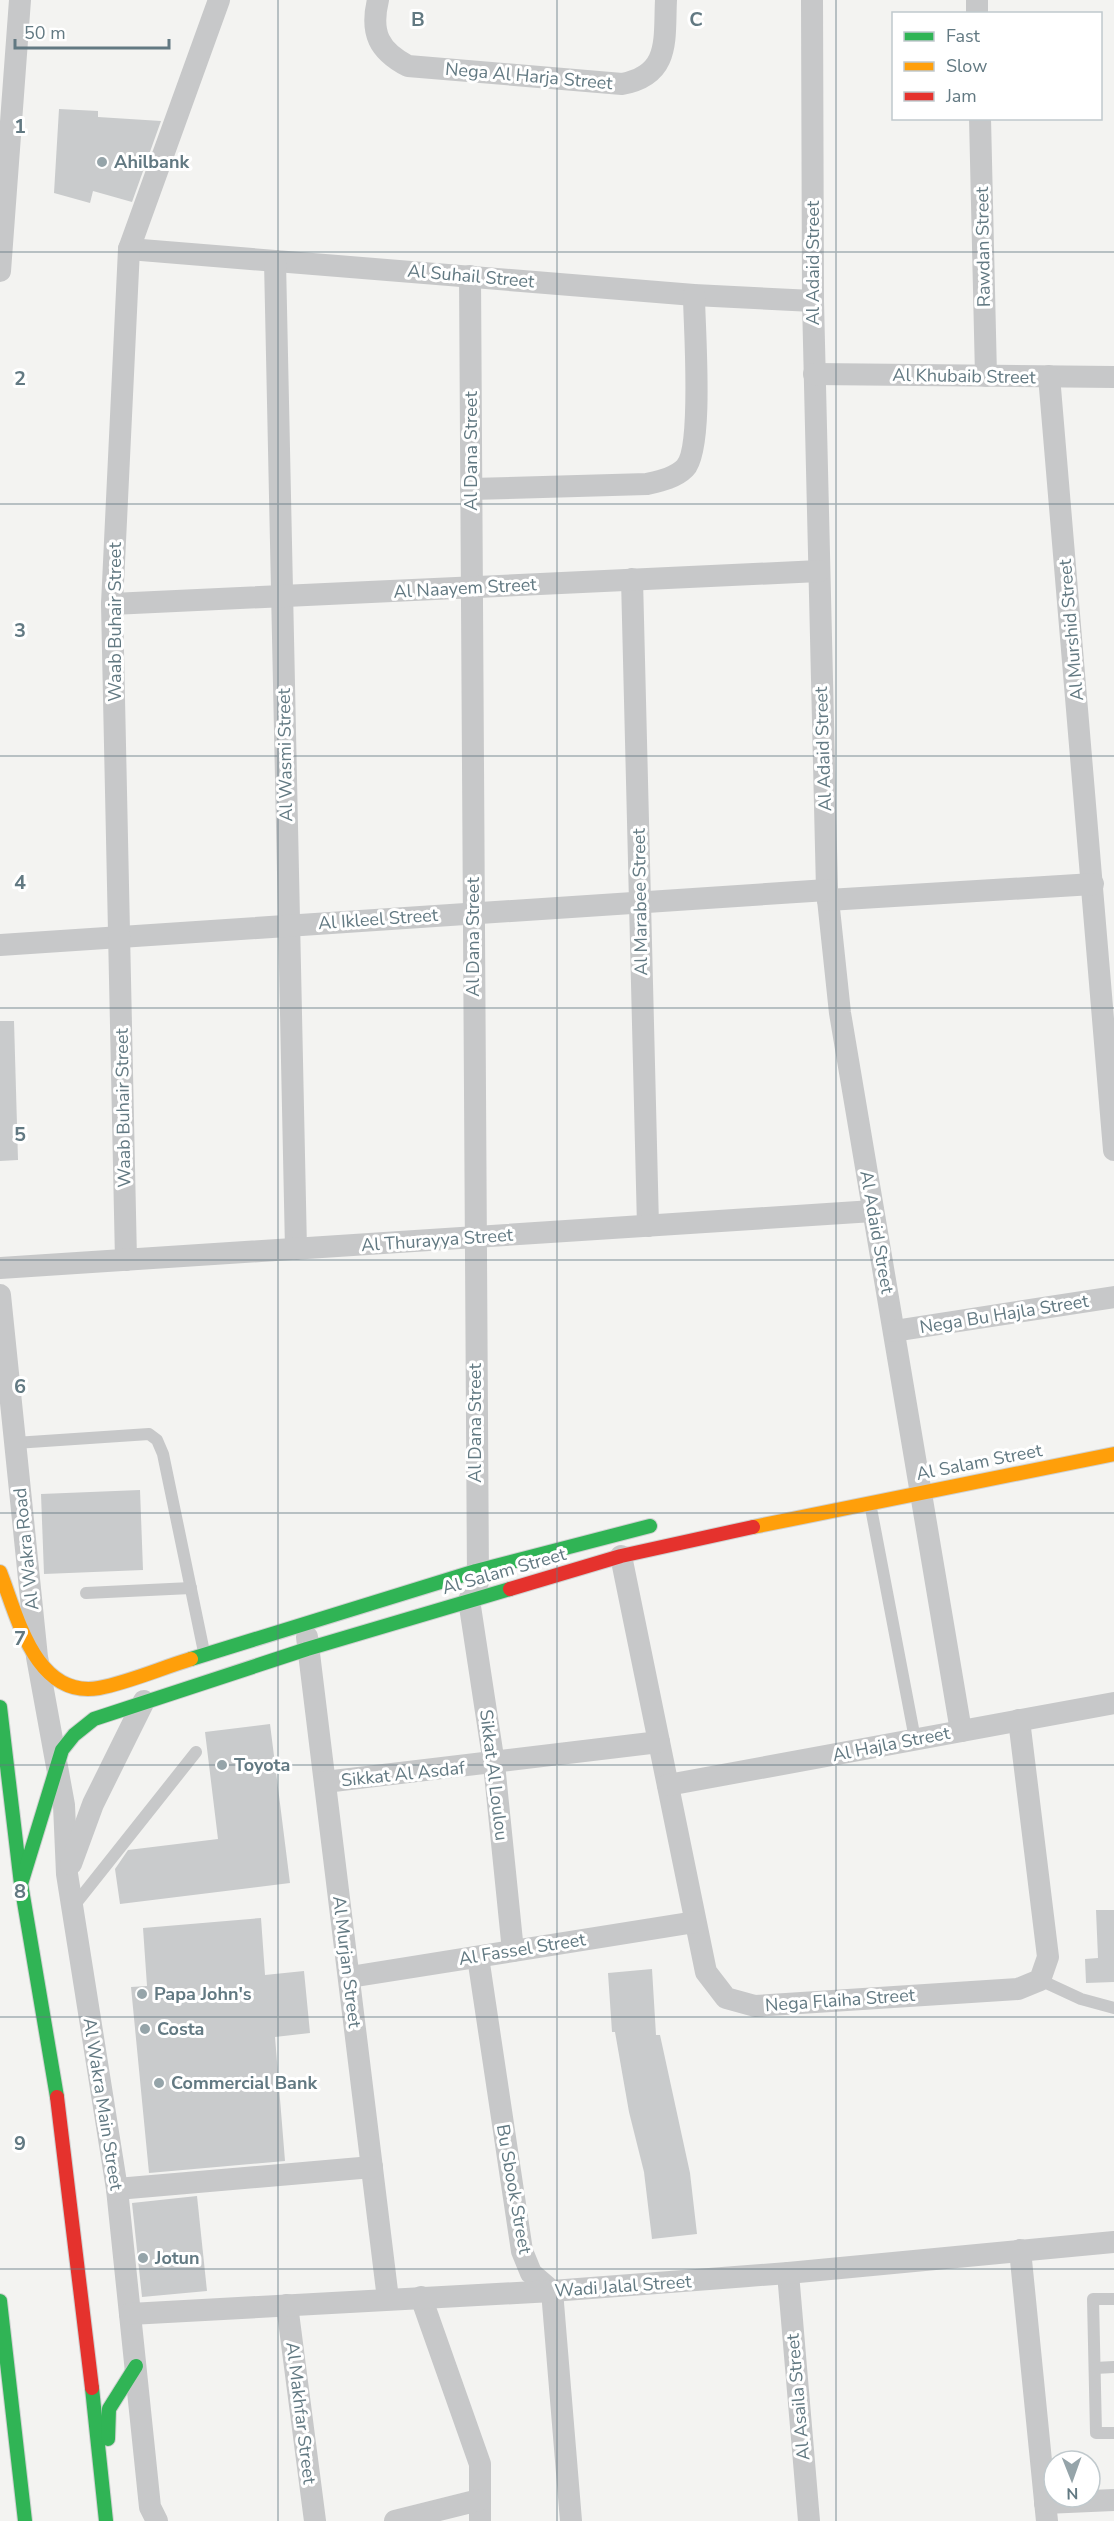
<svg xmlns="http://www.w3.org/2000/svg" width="1114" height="2521" font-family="'Nunito Sans',sans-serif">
  <rect width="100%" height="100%" fill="#f3f3f1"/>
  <g fill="#c9cbcc">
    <polygon points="59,109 98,111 98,117 161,121 132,202 93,191 90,203 54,193"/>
    <polygon points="0,1021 14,1021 18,1160 0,1161"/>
    <polygon points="140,1490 143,1570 44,1574 41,1494"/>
    <polygon points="270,1724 290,1883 120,1904 115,1869 128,1850 218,1839 205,1732"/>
    <polygon points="1096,1910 1114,1910 1114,1982 1086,1983 1085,1959 1098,1958"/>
    <polygon points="261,1918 265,1975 304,1971 310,2033 275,2037 285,2161 149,2173 131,1987 147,1986 143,1928"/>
    <polygon points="652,1969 656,2035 660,2035 690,2173 697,2234 652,2239 644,2172 629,2112 615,2032 612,2032 608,1973"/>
    <polygon points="197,2196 207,2291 142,2297 132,2203"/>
  </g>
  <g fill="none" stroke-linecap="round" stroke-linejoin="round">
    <g stroke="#cfd1d1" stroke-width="16">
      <g id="fast">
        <polyline points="191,1659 476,1571 650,1526"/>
        <polyline points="0,1707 21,1884 57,2097"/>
        <polyline points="21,1884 62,1750 74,1735 94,1719 307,1649 510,1589"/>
        <polyline points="0,2301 25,2521"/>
        <polyline points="92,2388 106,2521"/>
        <polyline points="108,2439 109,2409 136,2366"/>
      </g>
    </g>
    <g stroke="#cfd1d1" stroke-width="16">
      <g id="slow">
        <polyline points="753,1527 1114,1454"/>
        <path d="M0,1572C17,1615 35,1699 99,1688C130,1682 161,1668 191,1659"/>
      </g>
    </g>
    <g stroke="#cfd1d1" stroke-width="16">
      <g id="jam">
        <polyline points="510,1589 621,1556 753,1527"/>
        <polyline points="57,2097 92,2388"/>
      </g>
    </g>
    <g stroke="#c7c8c9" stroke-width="12">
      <polyline points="15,1443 149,1434 157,1440 163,1454 204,1652"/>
      <polyline points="870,1503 915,1739"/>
      <polyline points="86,1593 191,1588"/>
      <polyline points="73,1907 196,1752"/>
      <polyline points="1040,1980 1081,1999 1114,2008"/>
      <polyline points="1114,2299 1093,2299 1096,2433 1114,2433"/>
      <polyline points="1095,2368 1114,2367"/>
    </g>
    <g stroke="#c7c8c9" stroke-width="22">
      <path d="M378,0C370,33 379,51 408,66L622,84C671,75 664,39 666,0"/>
      <polyline points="812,0 813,301 827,890 840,1013 961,1731"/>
      <polyline points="977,0 977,14"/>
      <polyline points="980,118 986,376"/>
      <polyline points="129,249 694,295 813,301"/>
      <polyline points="275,261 296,1249"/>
      <polyline points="0,271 20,0"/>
      <polyline points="470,276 478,1582"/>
      <polyline points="814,374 1114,377"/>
      <polyline points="1049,376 1114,1150"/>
      <path d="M471,489L647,484C660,481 675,478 685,468C704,448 694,326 694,295"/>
      <polyline points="632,579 648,1226"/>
      <polyline points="112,604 819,571"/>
      <polyline points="828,900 1093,884"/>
      <polyline points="0,945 827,890"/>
      <polyline points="126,1260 112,604 129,249 219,0"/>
      <polyline points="0,1268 873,1211"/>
      <polyline points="0,1295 37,1657 64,1805 67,1874 117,2189 150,2507 157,2521"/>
      <polyline points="894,1331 1114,1297"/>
      <polyline points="621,1556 706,1972 726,1998 755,2006 1018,1989 1040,1980 1048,1957 1019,1720"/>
      <polyline points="469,1600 494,1764 513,1951"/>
      <polyline points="307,1637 388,2299"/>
      <polyline points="325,1782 659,1742"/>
      <polyline points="668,1785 1114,1703"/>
      <polyline points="71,1864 93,1804 144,1701"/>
      <polyline points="478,1957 522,2251 531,2273 552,2291 571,2521"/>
      <polyline points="350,1977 695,1922"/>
      <polyline points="117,2189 372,2167"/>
      <polyline points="1020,2250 1047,2521"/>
      <polyline points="788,2273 809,2521"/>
      <polyline points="421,2297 480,2464 480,2521"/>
      <polyline points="287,2305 315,2521"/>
      <polyline points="130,2314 552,2291 788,2273 1114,2242"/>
      <polyline points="1045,2503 1114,2500"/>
      <polyline points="395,2521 479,2500"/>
    </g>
    <use href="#fast" stroke="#30b455" stroke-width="14"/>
    <use href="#slow" stroke="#ff9f0a" stroke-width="14"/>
    <use href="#jam" stroke="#e5322d" stroke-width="14"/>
  </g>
  <path fill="none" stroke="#627982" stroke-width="1.5" stroke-opacity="0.55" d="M278,0V2521M557,0V2521M836,0V2521M0,252H1114M0,504H1114M0,756H1114M0,1008H1114M0,1260H1114M0,1513H1114M0,1765H1114M0,2017H1114M0,2269H1114"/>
  <g fill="#95a4a9" stroke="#fff" stroke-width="2">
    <circle cx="102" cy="162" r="6"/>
    <circle cx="222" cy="1765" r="6"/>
    <circle cx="142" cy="1994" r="6"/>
    <circle cx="145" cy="2029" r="6"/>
    <circle cx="159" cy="2083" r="6"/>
    <circle cx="143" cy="2258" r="6"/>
  </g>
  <g text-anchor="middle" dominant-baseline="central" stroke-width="6" stroke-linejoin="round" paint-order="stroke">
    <g font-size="18" fill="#627982" stroke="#fff">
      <text transform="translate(529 76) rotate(5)">Nega Al Harja Street</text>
      <text transform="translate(983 247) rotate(-91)">Rawdan Street</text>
      <text transform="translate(813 263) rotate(-90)">Al Adaid Street</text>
      <text transform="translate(471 276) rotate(5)">Al Suhail Street</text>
      <text transform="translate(964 376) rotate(1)">Al Khubaib Street</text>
      <text transform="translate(471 451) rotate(-90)">Al Dana Street</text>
      <text transform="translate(465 588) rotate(-3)">Al Naayem Street</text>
      <text transform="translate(115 622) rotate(-90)">Waab Buhair Street</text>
      <text transform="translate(1071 630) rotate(-95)">Al Murshid Street</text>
      <text transform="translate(823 749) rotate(-92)">Al Adaid Street</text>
      <text transform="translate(285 755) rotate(-91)">Al Wasmi Street</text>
      <text transform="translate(640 902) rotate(-91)">Al Marabee Street</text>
      <text transform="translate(378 919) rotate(-4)">Al Ikleel Street</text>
      <text transform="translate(473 937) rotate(-90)">Al Dana Street</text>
      <text transform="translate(123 1108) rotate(-91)">Waab Buhair Street</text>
      <text transform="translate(877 1232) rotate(80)">Al Adaid Street</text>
      <text transform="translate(437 1240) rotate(-4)">Al Thurayya Street</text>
      <text transform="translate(1004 1314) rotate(-9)">Nega Bu Hajla Street</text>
      <text transform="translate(475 1423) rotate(-90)">Al Dana Street</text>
      <text transform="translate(979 1462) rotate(-11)">Al Salam Street</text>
      <text transform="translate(26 1549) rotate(-96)">Al Wakra Road</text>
      <text transform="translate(504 1571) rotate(-16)">Al Salam Street</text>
      <text transform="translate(891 1744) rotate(-11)">Al Hajla Street</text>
      <text transform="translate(403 1774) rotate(-6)">Sikkat Al Asdaf</text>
      <text transform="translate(494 1775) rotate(83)">Sikkat Al Loulou</text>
      <text transform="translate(522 1949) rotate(-9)">Al Fassel Street</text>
      <text transform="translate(347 1962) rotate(83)">Al Murjan Street</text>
      <text transform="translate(840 2000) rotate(-4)">Nega Flaiha Street</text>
      <text transform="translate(103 2104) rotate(81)">Al Wakra Main Street</text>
      <text transform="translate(514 2189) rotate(80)">Bu Sbook Street</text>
      <text transform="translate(623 2286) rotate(-4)">Wadi Jalal Street</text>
      <text transform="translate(798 2397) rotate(-95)">Al Asaila Street</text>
      <text transform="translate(301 2413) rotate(83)">Al Makhfar Street</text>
    </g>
    <g font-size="18" font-weight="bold" fill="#627982" stroke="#fff" text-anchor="start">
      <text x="114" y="162">Ahilbank</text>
      <text x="234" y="1765">Toyota</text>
      <text x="154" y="1994">Papa John's</text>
      <text x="157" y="2029">Costa</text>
      <text x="171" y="2083">Commercial Bank</text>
      <text x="155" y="2258">Jotun</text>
    </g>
  </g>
  <g font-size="20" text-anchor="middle" font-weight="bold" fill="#627982" stroke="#fff" stroke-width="6" stroke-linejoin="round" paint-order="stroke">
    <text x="418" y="26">B</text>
    <text x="696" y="26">C</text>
    <text x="20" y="133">1</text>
    <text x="20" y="385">2</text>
    <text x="20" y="637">3</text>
    <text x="20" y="889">4</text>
    <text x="20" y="1141">5</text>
    <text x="20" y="1393">6</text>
    <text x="20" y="1645">7</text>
    <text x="20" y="1898">8</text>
    <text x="20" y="2150">9</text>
  </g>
  <rect x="892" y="12" width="210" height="108" fill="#ffffff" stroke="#c0c9cd" stroke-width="1.5"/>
  <rect x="904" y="32" width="30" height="9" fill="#30b455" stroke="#c0c9cd" stroke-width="1.5"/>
  <text x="946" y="42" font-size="18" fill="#627982">Fast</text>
  <rect x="904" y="62" width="30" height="9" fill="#ff9f0a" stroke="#c0c9cd" stroke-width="1.5"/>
  <text x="946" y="72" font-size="18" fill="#627982">Slow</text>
  <rect x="904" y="92" width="30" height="9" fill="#e5322d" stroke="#c0c9cd" stroke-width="1.5"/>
  <text x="946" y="102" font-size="18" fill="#627982">Jam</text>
  <g transform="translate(1072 2479) rotate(179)"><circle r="28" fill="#ffffff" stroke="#c0c9cd" stroke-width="1.5"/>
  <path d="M0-4.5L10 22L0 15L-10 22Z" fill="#95a4a9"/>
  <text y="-9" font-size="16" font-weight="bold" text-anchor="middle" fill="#627982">N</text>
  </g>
  <path d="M15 39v9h154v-9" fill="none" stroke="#627982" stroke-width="3"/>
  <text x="24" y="39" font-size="18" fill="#627982" stroke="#ffffff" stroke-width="4.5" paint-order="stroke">50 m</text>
</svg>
